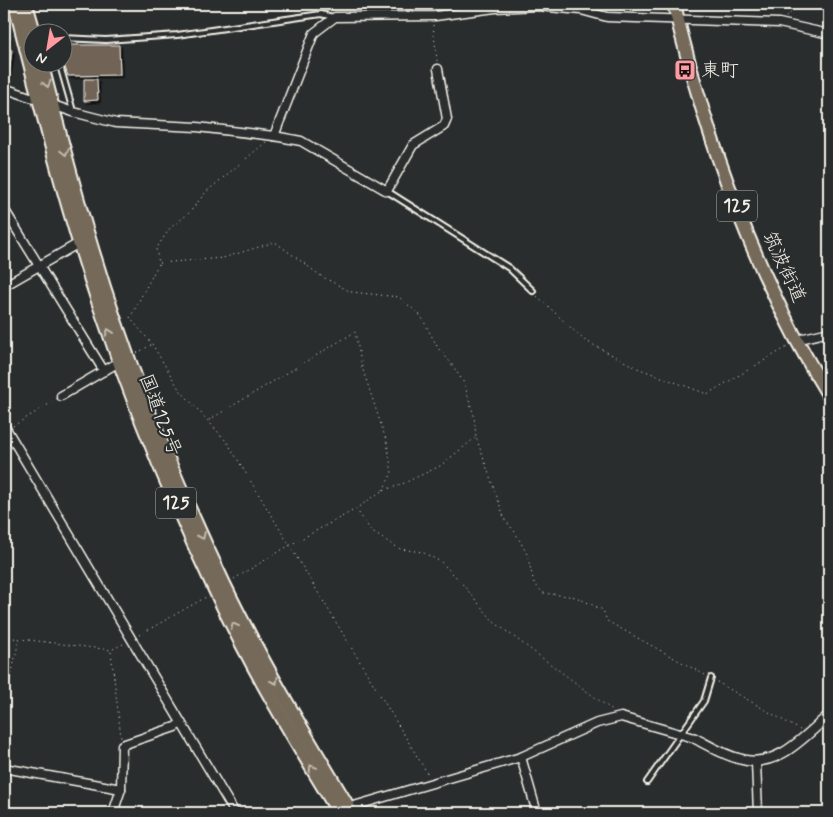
<svg xmlns="http://www.w3.org/2000/svg" width="833" height="817" font-family="Mynerve,'Klee One',sans-serif">
  <defs>
    <filter id="shadow"><feDropShadow dx="2.5" dy="2.5" stdDeviation="0" flood-color="#0009"/></filter>
  </defs>
  <rect width="100%" height="100%" fill="#2a2d2e"/>
  <filter id="ink" filterUnits="userSpaceOnUse"><feTurbulence type="fractalNoise" baseFrequency=".02" numOctaves="2"/><feDisplacementMap in="SourceGraphic" scale="10" xChannelSelector="R" yChannelSelector="G"/><feConvolveMatrix kernelMatrix="1 2 1 2 8 2 1 2 1" color-interpolation-filters="sRGB"/></filter>
  <g filter="url(#ink)">
    <g fill="#716357" stroke="#f4f1e8" filter="url(#shadow)">
      <polygon points="4,31 7,31 6,36 9,37 7,49 12,50 8,79 4,78"/>
      <polygon points="62,45 119,45 120,75 68,76 62,58"/>
      <polygon points="84,79 97,79 98,100 84,101"/>
    </g>
    <g fill="none" stroke-linecap="round" stroke-linejoin="round">
      <g stroke="#f4f1e8" stroke-width="8">
        <g id="service">
          <polyline points="62,38 106,40 177,35 321,14 333,17"/>
          <polyline points="59,62 73,111"/>
          <polyline points="387,191 509,268 533,291"/>
          <polyline points="647,782 704,701 711,678"/>
        </g>
      </g>
      <g stroke="#f4f1e8" stroke-width="11">
        <g id="minor">
          <polyline points="4,88 73,112 116,123 197,127 274,136 301,141 387,191 413,145 444,126 447,119 438,69"/>
          <polyline points="274,136 314,33 335,17 435,16 495,8 537,6 581,10 607,17 779,23 829,34"/>
          <polyline points="4,209 104,371"/>
          <polyline points="4,286 79,243"/>
          <polyline points="798,341 804,338 829,332"/>
          <polyline points="61,396 119,362"/>
          <polyline points="4,425 235,813"/>
          <polyline points="521,757 537,813"/>
          <polyline points="756,762 758,813"/>
          <polyline points="4,768 121,789"/>
          <polyline points="113,813 121,789 122,745 175,727 181,723"/>
          <polyline points="330,813 521,757 597,723 621,717 694,738"/>
        </g>
      </g>
      <g stroke="#f4f1e8" stroke-width="12">
        <path id="tertiary" d="M694,738C708,745 723,755 740,759C776,770 804,737 829,715"/>
      </g>
      <g stroke="#f4f1e8" stroke-width="16">
        <g id="trunk">
          <path d="M15,4C41,108 67,212 102,313C134,407 172,500 215,590C251,667 295,741 339,813"/>
          <polyline points="26,4 34,32"/>
          <path d="M674,4C705,136 757,281 829,396"/>
          <path d="M41,62C69,171 98,280 138,384C164,452 193,519 224,584C262,663 307,738 352,813"/>
        </g>
      </g>
      <g stroke="#f4f1e8" stroke-width="1" stroke-dasharray="1 4" stroke-linecap="butt">
        <polyline points="786,17 800,4"/>
        <polyline points="433,25 437,61"/>
        <polyline points="266,142 206,192 188,214 170,228 156,249 159,263 130,318 152,344 179,389 227,442 429,776"/>
        <polyline points="159,263 223,258 275,242 321,276 351,292 399,297 421,316 438,348 451,363 464,383 474,416 476,437 505,520 515,532 527,554 534,583 543,593 576,597 603,610 607,621 705,675"/>
        <polyline points="537,296 584,340 637,368 707,394 789,346"/>
        <polyline points="137,353 151,345"/>
        <polyline points="209,420 355,332 362,367 387,443 392,473 383,490"/>
        <polyline points="13,426 54,401"/>
        <polyline points="356,509 372,532 400,549 422,552 441,562 459,580 494,622 612,710"/>
        <polyline points="234,579 290,545 356,509 383,490 398,486 440,466 475,438"/>
        <polyline points="139,635 208,596"/>
        <polyline points="4,637 111,650 125,643"/>
        <polyline points="111,652 121,737"/>
        <polyline points="717,682 800,730"/>
        <polyline points="4,708 19,640"/>
      </g>
      <use href="#service" stroke="#2a2d2e" stroke-width="4"/>
      <use href="#minor" stroke="#2a2d2e" stroke-width="8"/>
      <use href="#tertiary" stroke="#2a2d2e" stroke-width="9"/>
      <use href="#trunk" stroke="#746a5a" stroke-width="12"/>
    </g>
    <defs><path id="oneway-chevron" d="M-2-3.5L2.5 0L-2 3.5" fill="none" stroke-width="1.6" stroke-linecap="round" stroke-linejoin="round" transform="scale(1.25)"/></defs>
    <g stroke="#c1bbaf">
      <use href="#oneway-chevron" transform="translate(47 84) rotate(76)"/>
      <use href="#oneway-chevron" transform="translate(65 152) rotate(75)"/>
      <use href="#oneway-chevron" transform="translate(109 332) rotate(-110)"/>
      <use href="#oneway-chevron" transform="translate(202 536) rotate(65)"/>
      <use href="#oneway-chevron" transform="translate(234 626) rotate(-118)"/>
      <use href="#oneway-chevron" transform="translate(275 681) rotate(61)"/>
      <use href="#oneway-chevron" transform="translate(312 768) rotate(-121)"/>
    </g>
  </g>
  <defs>
    <g id="bus-square" transform="scale(1.125)"><rect x="-9" y="-9" width="18" height="18" rx="4" fill="#ff9aa2" stroke="#2a2d2e"/><path d="M-5-6H5V4H4V6H2V4H-2V6H-4V4H-5ZM-3.5-4V0h7V-4ZM-3.5 1.2v1.5H-2V1.2ZM2 1.2v1.5H3.5V1.2Z" fill="#111"/></g>
  </defs>
  <g fill-rule="evenodd">
    <use href="#bus-square" x="685" y="70"/>
  </g>
  <g text-anchor="middle" dominant-baseline="central" stroke-width="4.5" stroke-linejoin="round" paint-order="stroke">
    <g fill="#2a2d2e" stroke="#b7b6b0" stroke-width="1">
      <rect x="717" y="190.5" width="40" height="31" rx="4"/>
      <rect x="156" y="487.5" width="40" height="31" rx="4"/>
    </g>
    <g font-size="18" font-weight="bold" fill="#f4f1e8">
      <text x="737" y="206">125</text>
      <text x="176" y="503">125</text>
    </g>
    <g font-size="19" fill="#f4f1e8" stroke="#2a2d2e" text-anchor="start">
      <text x="701" y="70">東町</text>
    </g>
    <g font-size="19" fill="#f4f1e8" stroke="#2a2d2e">
      <text transform="translate(784 267) rotate(65)">筑波街道</text>
      <text transform="translate(160 415) rotate(69)">国道125号</text>
    </g>
  </g>
  <rect width="833" height="817" fill="none" stroke="#2a2d2e" stroke-width="20"/>
  <rect x="10" y="10" width="813" height="797" fill="none" stroke="#f4f1e8" stroke-width="2" filter="url(#ink)"/>
  <g transform="translate(48 48) rotate(211)"><circle r="24" fill="#2a2d2e" stroke="#7b7b78"/>
  <path d="M0-4L9 19L0 12L-9 19Z" fill="#ff9aa2"/>
  <text y="-8" font-size="14" font-weight="bold" text-anchor="middle" fill="#f4f1e8">N</text>
  </g>
</svg>
